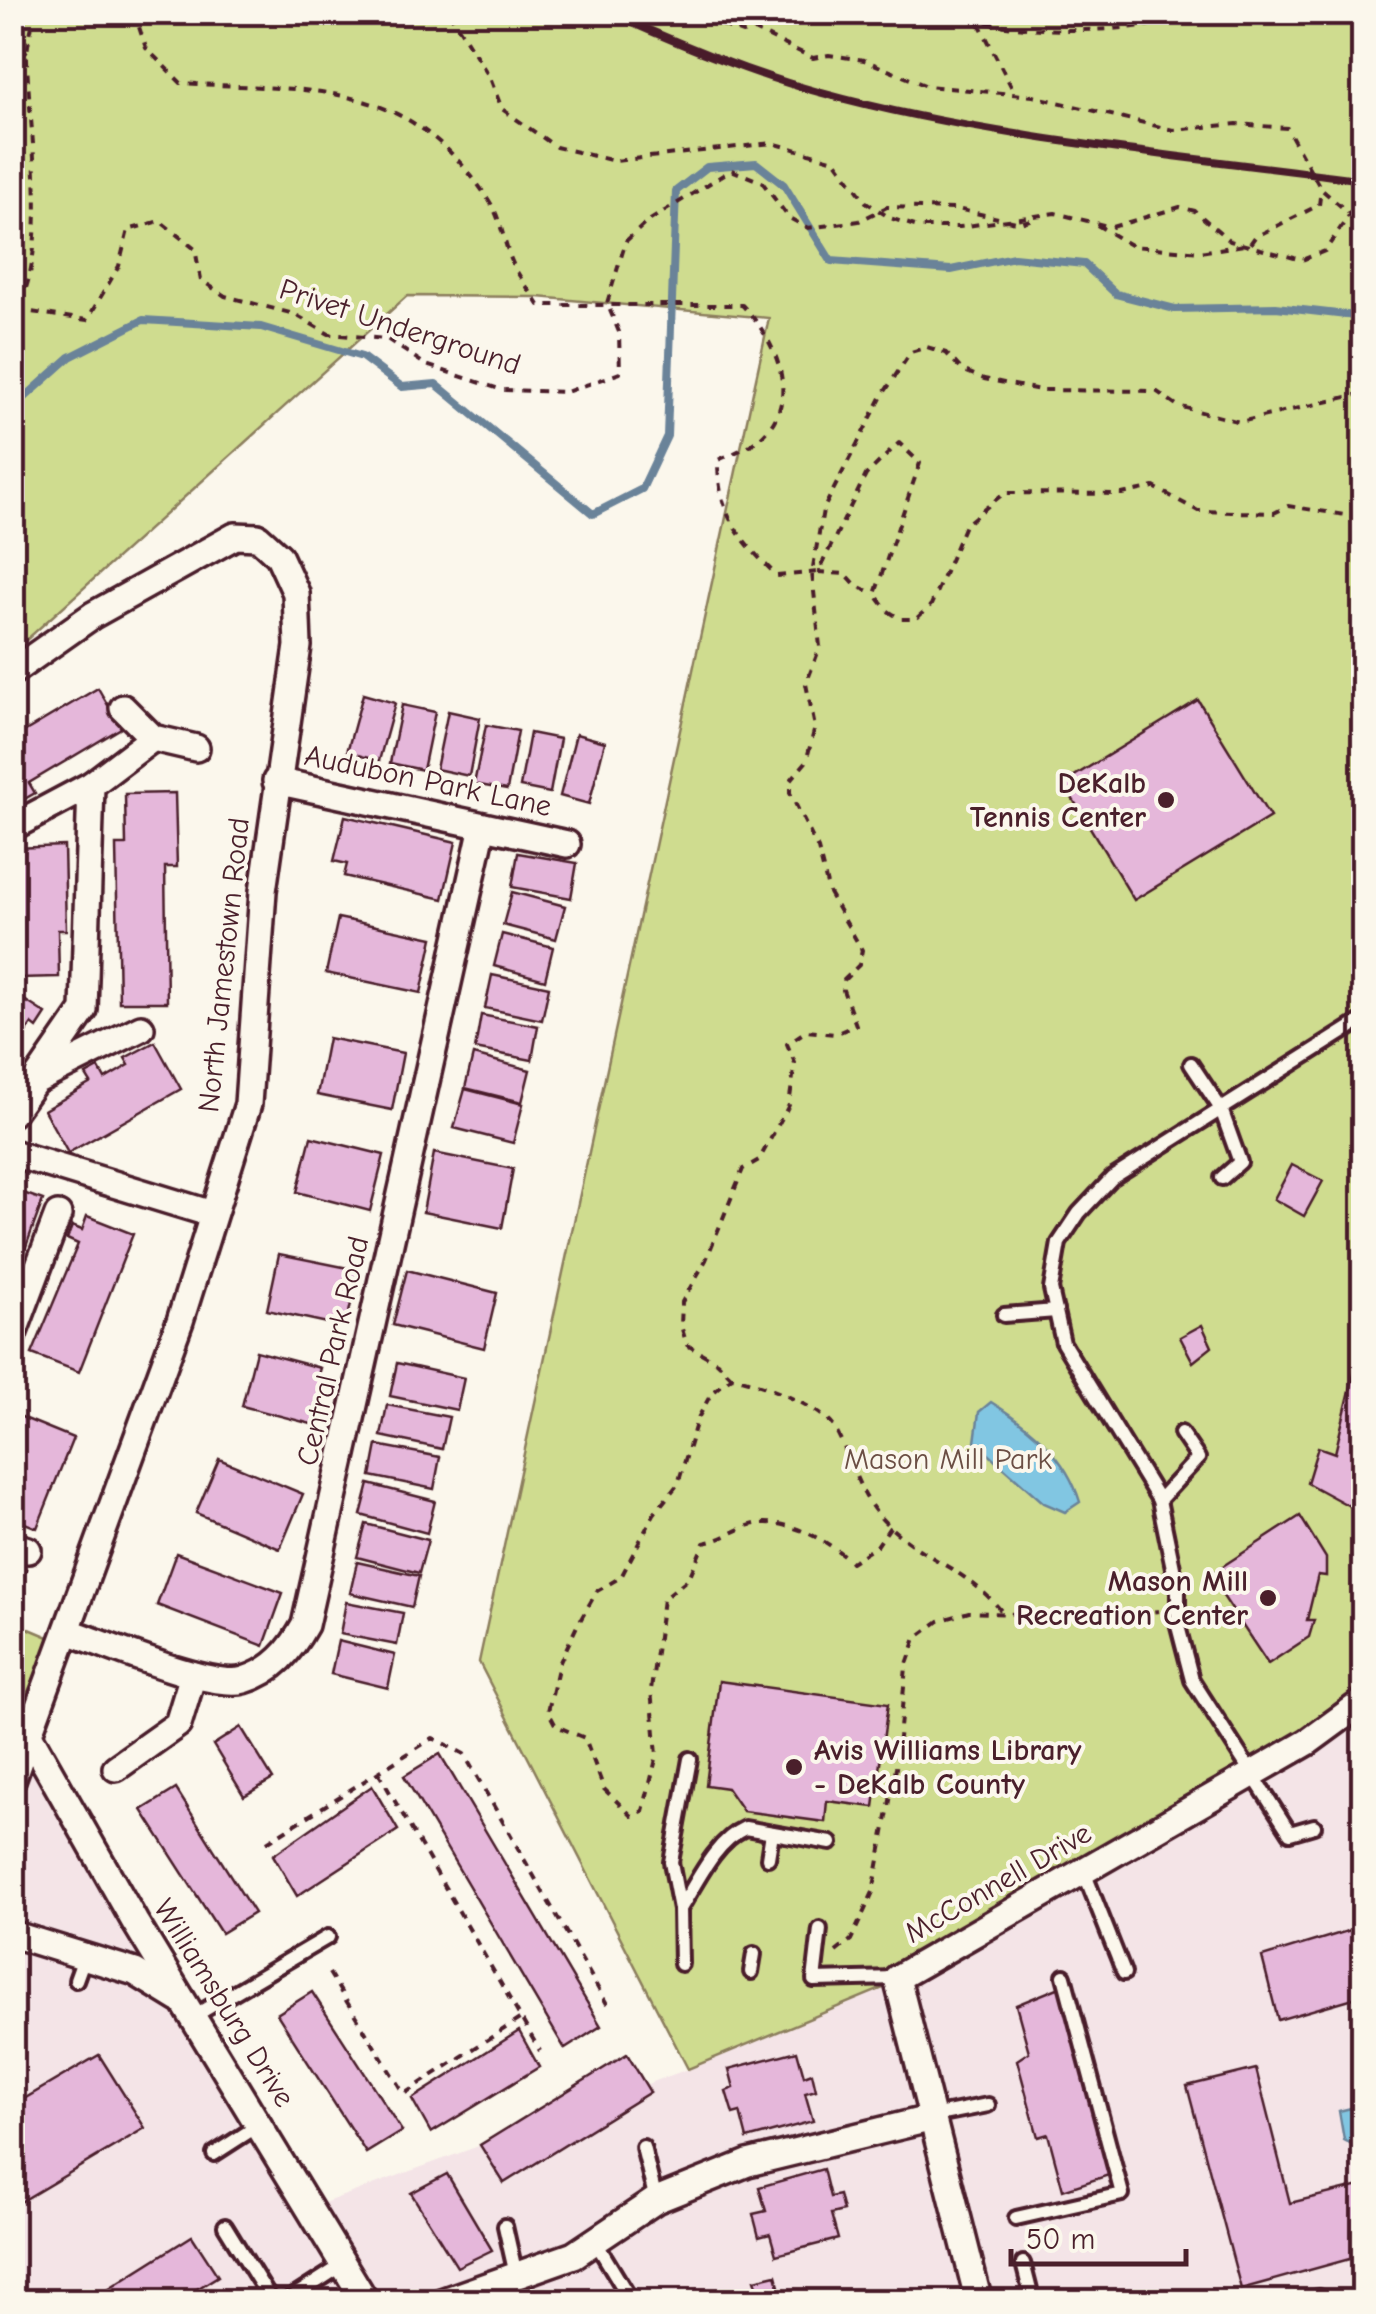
<svg xmlns="http://www.w3.org/2000/svg" width="1376" height="2314" font-family="'Comic Neue',sans-serif">
  <rect width="100%" height="100%" fill="#fbf7ec"/>
  <filter id="ink" filterUnits="userSpaceOnUse"><feTurbulence type="fractalNoise" baseFrequency=".01" numOctaves="2"/><feDisplacementMap in="SourceGraphic" scale="20" xChannelSelector="R" yChannelSelector="G"/><feConvolveMatrix kernelMatrix="1 2 1 2 8 2 1 2 1" color-interpolation-filters="sRGB"/></filter>
  <g filter="url(#ink)">
    <polygon fill="#f4e4e7" points="1363,1691 1363,2301 13,2302 12,1782 23,1751 310,2208 688,2069 898,1982"/>
    <g fill="#cfdc8f" stroke="#8c7e5d" stroke-width="2.5">
      <polygon points="13,13 1363,13 1363,1691 898,1982 688,2069 479,1662 769,318 538,297 407,296 13,652"/>
      <polygon points="13,1622 51,1638 13,1727"/>
    </g>
    <g fill="#81c6e2" stroke="#6b8399" stroke-width="2.5">
      <path d="M991,1402C1031,1427 1066,1456 1080,1502L1065,1512L1044,1503L975,1442L979,1412Z"/>
      <polygon points="1363,2105 1364,2105 1363,2150 1344,2140 1339,2111"/>
    </g>
    <g fill="none" stroke-linecap="round" stroke-linejoin="round">
      <polyline stroke="#6b8399" stroke-width="8" points="12,409 70,357 143,320 261,327 362,357 402,387 436,384 593,514 642,489 667,436 676,191 707,167 756,163 784,185 831,261 951,270 1014,257 1084,264 1116,294 1175,309 1276,307 1364,317"/>
    </g>
    <g fill="#e5b7da" stroke="#4a1f2b" stroke-width="2.5">
      <polygon points="98,688 121,728 29,783 35,793 12,806 12,739"/>
      <polygon points="363,694 395,703 379,761 347,752"/>
      <polygon points="1198,700 1270,817 1134,900 1063,783"/>
      <polygon points="402,705 435,712 423,770 390,763"/>
      <polygon points="448,711 480,718 469,776 436,769"/>
      <polygon points="486,725 518,731 507,790 474,784"/>
      <polygon points="530,733 560,739 550,793 520,787"/>
      <polygon points="576,734 605,742 589,804 560,796"/>
      <polygon points="175,793 177,867 165,867 167,1002 119,1002 116,845 126,845 125,794"/>
      <polygon points="345,816 456,842 443,899 344,876 347,864 334,861"/>
      <polygon points="64,846 66,930 58,930 59,977 17,978 14,848"/>
      <polygon points="518,853 577,863 571,898 512,887"/>
      <polygon points="512,892 565,906 556,939 503,925"/>
      <polygon points="338,918 433,938 421,993 326,973"/>
      <polygon points="502,934 553,947 545,980 494,966"/>
      <polygon points="492,975 549,987 542,1020 485,1008"/>
      <polygon points="12,992 46,1014 37,1028 32,1024 12,1054"/>
      <polygon points="481,1015 538,1026 532,1060 475,1049"/>
      <polygon points="328,1038 403,1053 392,1110 317,1095"/>
      <polygon points="155,1042 181,1089 68,1153 44,1110 91,1083 86,1075 99,1068 105,1079 129,1065 125,1058"/>
      <polygon points="473,1055 530,1070 522,1102 465,1088"/>
      <polygon points="465,1089 523,1104 513,1143 454,1128"/>
      <polygon points="311,1137 384,1155 370,1211 297,1192"/>
      <polygon points="434,1153 513,1169 502,1228 423,1212"/>
      <polygon points="1292,1165 1323,1181 1304,1216 1274,1199"/>
      <polygon points="12,1189 43,1200 24,1252 12,1248"/>
      <polygon points="87,1216 133,1234 79,1372 32,1354 78,1244 67,1239 72,1226 82,1230"/>
      <polygon points="279,1254 358,1270 346,1327 267,1310"/>
      <polygon points="407,1270 497,1293 484,1348 393,1325"/>
      <polygon points="1202,1325 1212,1347 1193,1362 1180,1337"/>
      <polygon points="1363,1336 1364,1336 1364,1514 1307,1483 1318,1447 1335,1453"/>
      <polygon points="256,1351 320,1368 317,1378 331,1382 319,1426 242,1406"/>
      <polygon points="397,1363 464,1378 457,1410 390,1396"/>
      <polygon points="387,1405 449,1417 442,1449 381,1436"/>
      <polygon points="19,1416 73,1438 37,1528 12,1518 12,1431"/>
      <polygon points="377,1445 440,1457 434,1489 371,1476"/>
      <polygon points="219,1459 303,1494 280,1549 196,1513"/>
      <polygon points="369,1484 435,1501 427,1533 361,1515"/>
      <polygon points="1300,1516 1326,1558 1326,1576 1318,1575 1307,1620 1314,1620 1309,1637 1268,1664 1209,1575"/>
      <polygon points="366,1524 428,1540 419,1573 357,1557"/>
      <polygon points="176,1553 283,1593 264,1646 157,1605"/>
      <polygon points="357,1562 419,1576 412,1607 350,1593"/>
      <polygon points="12,1564 26,1569 12,1602"/>
      <polygon points="346,1602 403,1613 397,1645 340,1634"/>
      <polygon points="338,1641 395,1655 388,1688 331,1674"/>
      <polygon points="719,1681 888,1704 874,1807 827,1801 825,1822 743,1811 727,1788 706,1785"/>
      <polygon points="241,1727 273,1779 244,1796 213,1745"/>
      <polygon points="440,1754 601,2026 565,2049 404,1776"/>
      <polygon points="372,1786 398,1830 297,1896 273,1855"/>
      <polygon points="176,1789 254,1913 221,1933 142,1810"/>
      <polygon points="1364,1926 1364,1995 1278,2020 1262,1957"/>
      <polygon points="1060,1987 1109,2175 1063,2190 1048,2134 1038,2137 1017,2060 1029,2052 1016,2005"/>
      <polygon points="312,1992 402,2131 366,2153 277,2014"/>
      <polygon points="519,2031 539,2067 431,2133 412,2099"/>
      <polygon points="797,2051 804,2076 812,2073 816,2090 805,2093 813,2121 747,2139 740,2112 733,2114 726,2091 734,2088 729,2069"/>
      <polygon points="627,2054 650,2092 504,2183 480,2145"/>
      <polygon points="99,2055 145,2128 12,2207 12,2106"/>
      <polygon points="1256,2069 1290,2203 1364,2185 1364,2255 1241,2289 1187,2086"/>
      <polygon points="823,2169 830,2197 839,2195 843,2211 831,2214 838,2239 776,2255 770,2234 759,2237 753,2214 766,2211 759,2187"/>
      <polygon points="447,2174 492,2250 457,2267 411,2193"/>
      <polygon points="192,2236 218,2276 176,2302 87,2302"/>
      <polygon points="776,2275 783,2302 701,2302 757,2286 755,2280"/>
    </g>
    <g fill="none" stroke-linecap="round" stroke-linejoin="round">
      <g stroke="#4a1f2b" stroke-width="20">
        <g id="lane">
          <polyline points="1191,1064 1221,1109 1240,1162 1222,1178"/>
          <polyline points="1004,1315 1056,1311"/>
          <polyline points="1159,1500 1198,1458 1181,1433"/>
          <polyline points="1314,1826 1290,1833 1192,1680 1178,1626 1178,1592 1159,1500 1063,1343 1051,1289 1059,1243 1079,1213 1112,1178 1364,1019"/>
          <polyline points="768,1858 772,1833"/>
          <polyline points="1084,1872 1124,1973"/>
          <path d="M680,1909C697,1882 715,1841 745,1828L831,1843"/>
          <polyline points="820,1929 814,1980 897,1978"/>
          <polyline points="681,1964 680,1909 671,1862 690,1759"/>
          <polyline points="751,1972 754,1954"/>
          <polyline points="76,1980 84,1958"/>
          <polyline points="194,2016 328,1937"/>
          <polyline points="932,2116 988,2105"/>
          <polyline points="643,2147 656,2200"/>
          <polyline points="214,2154 259,2125"/>
          <polyline points="1016,2218 1122,2194 1064,1976"/>
          <polyline points="225,2226 272,2302"/>
          <polyline points="505,2226 516,2275"/>
          <polyline points="595,2241 632,2302"/>
          <polyline points="1023,2263 1033,2302"/>
          <polyline points="1296,2301 1319,2297 1320,2302"/>
          <polyline points="285,2302 344,2264"/>
          <polyline points="1112,2302 1130,2302"/>
        </g>
      </g>
      <g stroke="#4a1f2b" stroke-width="32">
        <g id="street">
          <polyline points="12,672 93,615 235,536 258,537 279,556 296,593 298,646 263,891 248,1104 180,1321 12,1780"/>
          <polyline points="123,708 153,738 196,748"/>
          <polyline points="276,781 567,844"/>
          <polyline points="12,827 91,785 153,738"/>
          <polyline points="35,1081 84,1010 91,785"/>
          <polyline points="12,1113 35,1081 141,1028"/>
          <polyline points="12,1153 212,1214"/>
          <polyline points="12,1337 58,1215"/>
          <polyline points="12,1545 28,1550"/>
          <path d="M67,1631C103,1643 212,1690 244,1680C274,1671 291,1650 305,1625L483,826"/>
          <polyline points="30,1737 135,1922 366,2302"/>
          <polyline points="116,1768 178,1724 193,1675"/>
          <polyline points="12,1934 135,1972 179,1999"/>
          <polyline points="441,2302 574,2255 656,2200 748,2163 933,2118"/>
          <polyline points="979,2302 897,1978 1308,1742 1364,1701"/>
        </g>
      </g>
      <g stroke="#4a1f2b" stroke-width="4" stroke-dasharray="8 8" stroke-linecap="butt">
        <polyline points="449,12 490,78 502,109 556,147 615,161 772,143 835,160 866,202 890,218 918,227 960,227 1055,213 1112,227 1180,207 1195,211 1230,241 1302,260 1325,251 1350,214 1321,189 1287,128 1237,124 1173,130 1033,96 927,86 864,60 829,55 813,58 754,30 742,33 705,18 664,12"/>
        <path d="M940,12C1006,35 1139,37 1204,12"/>
        <polyline points="979,23 1015,94"/>
        <polyline points="12,35 27,53"/>
        <polyline points="1007,220 1021,223 1036,218"/>
        <polyline points="1097,225 1132,246 1200,252 1250,244 1255,237 1319,205 1321,189"/>
        <polyline points="17,310 87,320 119,266 128,230 160,221 195,249 201,280 225,296 294,314 329,334 387,339 426,365 502,390 566,392 620,373 619,332 607,303 626,241 647,222 731,170 762,182 789,218 808,228 859,221 887,207 957,209 998,218"/>
        <path d="M12,316C54,260 28,125 27,58C27,43 32,27 35,12"/>
        <polyline points="818,572 846,574 857,586 875,594"/>
        <polyline points="888,611 901,619 916,619 931,605 965,525 1004,493 1122,494 1154,487 1198,511 1274,513 1288,506 1364,518"/>
        <polyline points="732,1377 717,1362 687,1345 681,1326 682,1302 706,1260 743,1169 759,1160 789,1105 795,1063 787,1044 806,1031 835,1034 856,1025 843,990 844,980 859,965 862,950 829,893 818,849 790,793 790,781 806,762 815,727 806,684 820,647 812,573 823,510 882,396 911,352 927,347 946,353 962,370 984,379 1040,390 1156,391 1178,406 1240,422 1364,393"/>
        <path d="M890,1527L877,1546L851,1562C829,1540 780,1514 748,1526C733,1531 722,1540 704,1543L689,1578L663,1599L651,1690L657,1755L643,1811L632,1816L604,1789L585,1738L556,1726L548,1711L559,1664L577,1626L597,1591L621,1577L654,1514L678,1484L697,1420L711,1394L732,1377C755,1381 822,1407 834,1427C854,1462 857,1497 889,1526C927,1562 967,1568 1003,1613"/>
        <polyline points="378,1772 540,2051"/>
        <polyline points="267,1842 433,1738 464,1754 607,2004"/>
        <polyline points="836,1952 851,1940 873,1892 896,1768 906,1667 916,1638 939,1621 969,1612 1104,1618 1159,1611"/>
        <polyline points="329,1973 404,2094 521,2018"/>
      </g>
      <use href="#lane" stroke="#fbf7ec" stroke-width="12"/>
      <use href="#street" stroke="#fbf7ec" stroke-width="25"/>
      <path stroke="#4a1f2b" stroke-width="8" d="M608,12C677,43 748,73 822,93C992,140 1187,156 1364,180"/>
      <path stroke="#4a1f2b" stroke-width="4" stroke-dasharray="8 8" stroke-linecap="butt" d="M134,12L146,48L181,83C314,92 408,76 490,202C502,221 504,246 514,266C521,280 531,292 539,305H742C775,339 804,399 760,438C749,448 731,454 718,460C718,516 739,538 777,576L818,572L866,475L899,443L920,463L875,594L888,611"/>
    </g>
  </g>
  <g fill="#4a1f2b" stroke="#fbf7ec" stroke-width="4">
    <circle cx="1166" cy="800" r="10"/>
    <circle cx="1268" cy="1598" r="10"/>
    <circle cx="794" cy="1767" r="10"/>
  </g>
  <g text-anchor="middle" dominant-baseline="central" stroke-width="8" stroke-linejoin="round" paint-order="stroke">
    <g font-size="30" fill="#4a1f2b" stroke="#fbf7ec">
      <text transform="translate(400 327) rotate(18)">Privet Underground</text>
      <text transform="translate(428 781) rotate(12)">Audubon Park Lane</text>
      <text transform="translate(224 965) rotate(-84)">North Jamestown Road</text>
      <text transform="translate(333 1351) rotate(-77)">Central Park Road</text>
      <text transform="translate(998 1883) rotate(-30)">McConnell Drive</text>
      <text transform="translate(224 2003) rotate(58)">Williamsburg Drive</text>
    </g>
    <g font-size="30" font-weight="bold" fill="#4a1f2b" stroke="#fbf7ec" text-anchor="end">
      <text x="1146" y="783">DeKalb<tspan x="1146" dy="34">Tennis Center</tspan></text>
      <text x="1248" y="1581">Mason Mill<tspan x="1248" dy="34">Recreation Center</tspan></text>
      <text x="814" y="1750" text-anchor="start">Avis Williams Library<tspan x="814" dy="34">- DeKalb County</tspan></text>
    </g>
    <g font-size="30" fill="#6b4e44" stroke="#fbf7ec">
      <text x="948" y="1459">Mason Mill Park</text>
    </g>
  </g>
  <rect width="1376" height="2314" fill="none" stroke="#fbf7ec" stroke-width="50"/>
  <rect x="25" y="25" width="1326" height="2264" fill="none" stroke="#4a1f2b" stroke-width="4" filter="url(#ink)"/>
  <path d="M1011 2249v15h175v-15" fill="none" stroke="#4a1f2b" stroke-width="5"/>
  <text x="1026" y="2249" font-size="30" fill="#4a1f2b" stroke="#fbf7ec" stroke-width="8" paint-order="stroke">50 m</text>
</svg>
